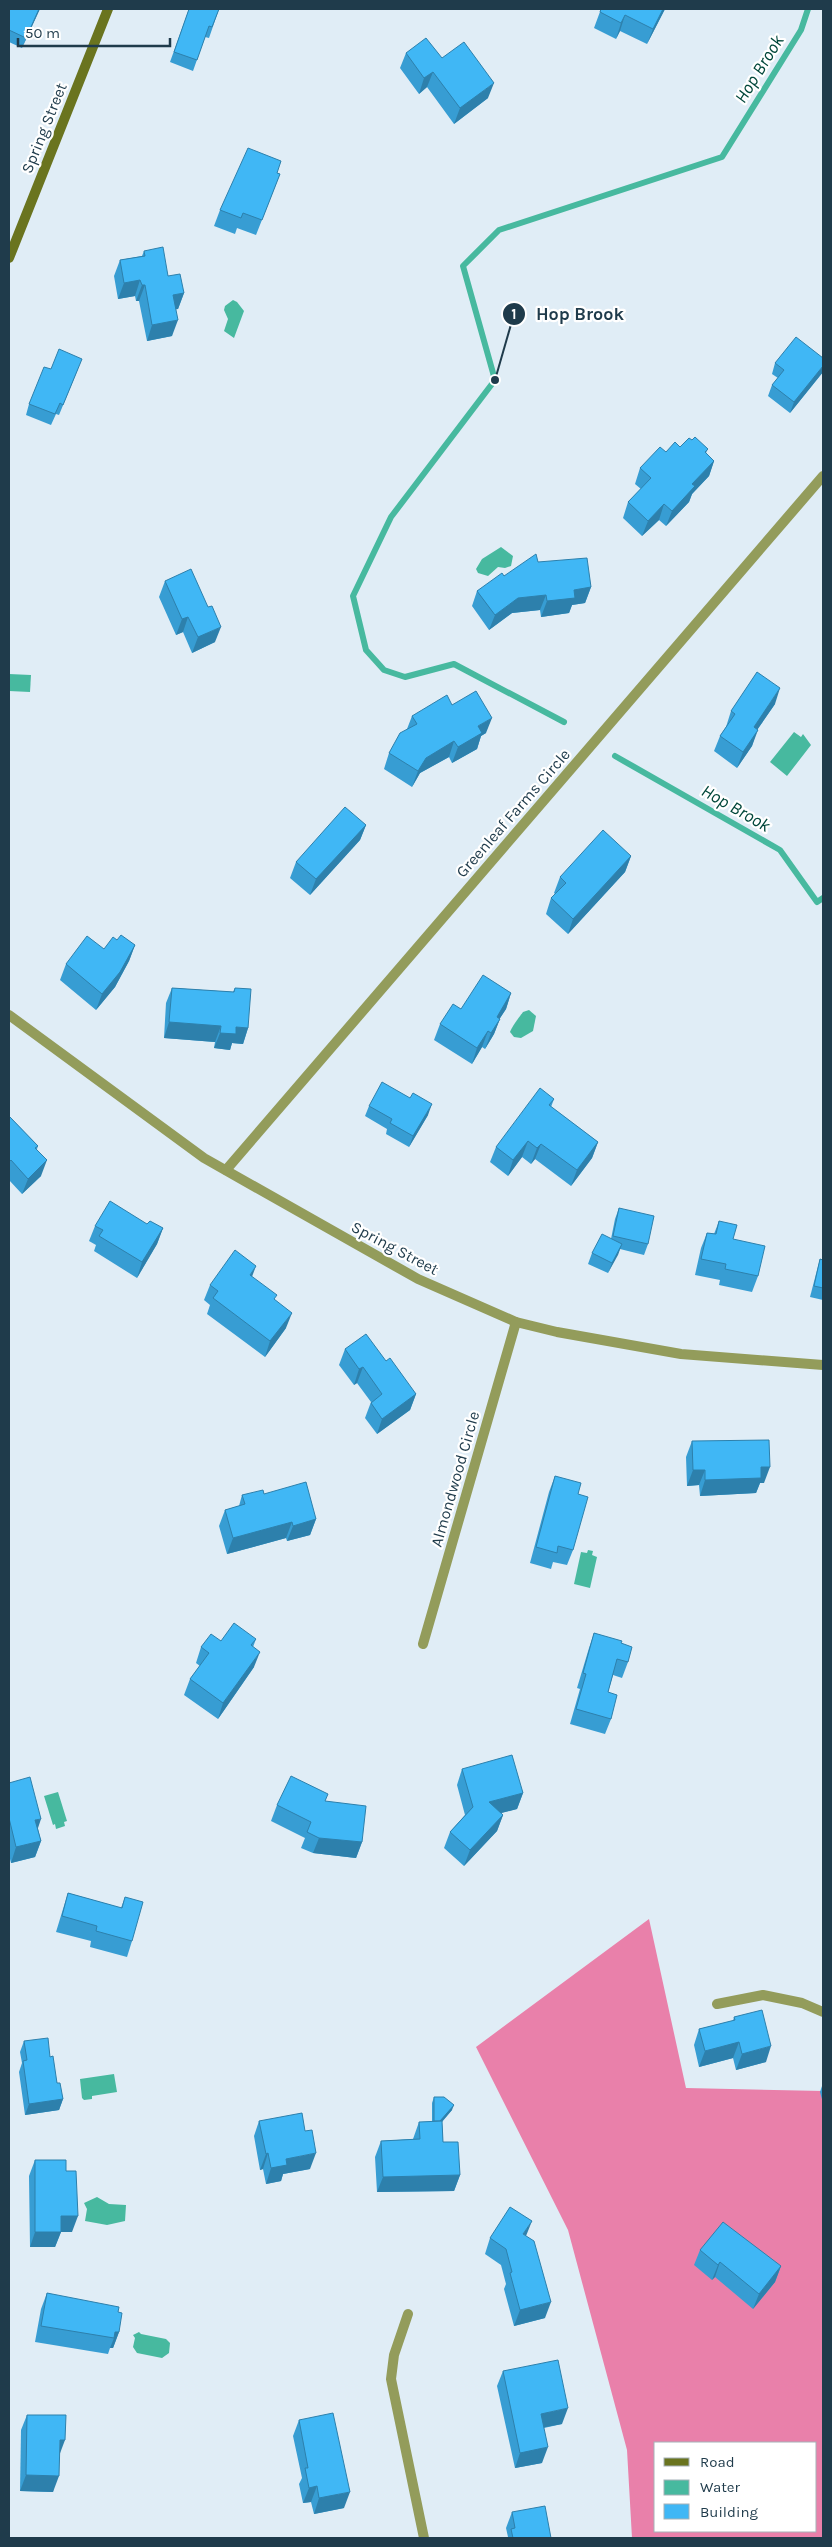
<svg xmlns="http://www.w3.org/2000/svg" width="832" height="2547" font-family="Karla,sans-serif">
  <rect width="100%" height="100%" fill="#e0edf6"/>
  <path fill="#e980aa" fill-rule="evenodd" d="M649,1919L686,2088L823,2091V2538H632L627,2450L568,2230L476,2047ZM656,2443H816V2531H656Z"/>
  <g fill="#47b99f">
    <polygon points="233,300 237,302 244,311 234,338 224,331 228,319 224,310 225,306"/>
    <polygon points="501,547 513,556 511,566 505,568 498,567 488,576 478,573 476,569 482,559"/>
    <polygon points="9,674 31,675 30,692 9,691"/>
    <polygon points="794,732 801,737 803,734 811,745 787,776 770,762"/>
    <path d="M529,1010L536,1016L533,1031L521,1038L514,1037L510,1032C511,1028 520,1016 523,1012Z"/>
    <polygon points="588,1550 593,1551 592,1555 597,1557 590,1588 574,1584 581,1552 587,1553"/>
    <polygon points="58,1792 67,1821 64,1822 65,1826 56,1829 55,1824 53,1825 44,1796"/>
    <polygon points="114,2074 117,2092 92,2096 92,2099 84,2100 82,2098 80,2079"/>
    <polygon points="97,2197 109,2204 126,2205 125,2221 107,2225 85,2221 87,2209 84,2203"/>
    <polygon points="139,2332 141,2334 166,2339 170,2343 169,2353 162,2358 137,2353 133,2347 135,2338 133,2335"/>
  </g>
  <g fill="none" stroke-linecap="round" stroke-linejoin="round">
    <g stroke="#47b99f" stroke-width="6">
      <polyline points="564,722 454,664 405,677 384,670 366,650 353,596 391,517 495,380 463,266 499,230 722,157 801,30 808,9"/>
      <polyline points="615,756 780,850 817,902 823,898"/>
    </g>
    <g stroke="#939c5b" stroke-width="10">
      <polyline points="9,1015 204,1158 418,1279 516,1322 557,1332 681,1354 823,1365"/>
      <polyline points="226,1170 823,476"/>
      <polyline points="423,1644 516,1322"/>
      <polyline points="717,2004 763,1995 802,2003 823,2012"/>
      <polyline points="408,2314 394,2355 391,2379 424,2538"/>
    </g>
    <polyline stroke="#6a741f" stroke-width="10" points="9,258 108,9"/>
  </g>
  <g fill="#379dd3">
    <polygon points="9,9 39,10 22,48 9,42"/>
    <polygon points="189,9 219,9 209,38 205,37 193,71 170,62"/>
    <polygon points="601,9 665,9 647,44 620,31 616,39 594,28"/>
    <polygon points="406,53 442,58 488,98 454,124 427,87 419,94 400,68"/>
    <polygon points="277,173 280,174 256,235 237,228 235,234 214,226 220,210"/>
    <polygon points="144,251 184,293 178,309 175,309 172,336 147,341 139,301 136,301 135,296 118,299 114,276 120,260 142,256"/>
    <polygon points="775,363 823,372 790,413 768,396 772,385 778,378 772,374"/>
    <polygon points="51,369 78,369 59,415 56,414 51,425 26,415 29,404"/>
    <polygon points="692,440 708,449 706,453 714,461 709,476 692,494 689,502 666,526 659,520 642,536 623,518 628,502 641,489 635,484 640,468 666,452 680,447"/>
    <polygon points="538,562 591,587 585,603 572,605 569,613 541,617 540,610 512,613 489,630 472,606 477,591 504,576"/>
    <polygon points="165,581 215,642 192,653 183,632 176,635 159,597"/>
    <polygon points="775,704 757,730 752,746 737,768 714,751 720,736 726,727 731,711"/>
    <polygon points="452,705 486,733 481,736 477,749 452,763 449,757 420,773 412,787 384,769 389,753 407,729 412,716"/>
    <polygon points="366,825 360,840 310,895 290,878 296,862"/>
    <polygon points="631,856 625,872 568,934 546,914 551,898 555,894 554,893 560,877"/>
    <polygon points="117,940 135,945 129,961 115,987 96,1010 60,980 66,964 104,949"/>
    <polygon points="172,988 233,992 235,988 248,1028 243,1044 232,1043 230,1050 214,1048 215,1042 164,1038 166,1003"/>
    <polygon points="511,993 506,1009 500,1018 494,1034 485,1049 482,1047 472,1064 434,1040 440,1024 461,1009"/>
    <polygon points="554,1099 551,1107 598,1142 592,1158 571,1186 535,1159 531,1164 522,1157 508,1176 490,1162 496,1147"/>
    <polygon points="369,1106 428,1115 409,1147 386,1134 387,1129 365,1116"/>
    <polygon points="9,1116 38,1146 37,1149 41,1176 22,1194 9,1180"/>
    <polygon points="619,1208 648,1244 644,1255 620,1249 608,1273 588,1264 592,1253 611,1239 615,1219"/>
    <polygon points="719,1221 733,1239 758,1276 752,1292 719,1285 720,1280 695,1275 701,1248 707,1233 714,1234"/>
    <polygon points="147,1224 163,1228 157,1244 137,1278 94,1251 96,1245 89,1241 95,1226"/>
    <polygon points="820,1259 823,1260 823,1300 810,1297 817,1270"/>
    <polygon points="252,1277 275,1300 286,1328 265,1357 207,1314 210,1305 204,1300 210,1285"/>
    <polygon points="345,1349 386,1361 416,1394 410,1410 377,1434 365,1418 371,1402 357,1383 354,1385 339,1365"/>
    <polygon points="692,1441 764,1483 760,1483 756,1493 700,1496 699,1485 687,1486 686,1457"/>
    <polygon points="555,1476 578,1494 573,1550 567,1565 553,1562 551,1569 530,1563 549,1492"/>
    <polygon points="264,1494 316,1519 310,1535 287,1541 286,1538 227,1554 219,1526 225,1510 239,1506 242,1495"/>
    <polygon points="594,1633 621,1643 628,1662 622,1678 613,1675 608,1692 611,1719 605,1734 570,1724 580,1689 577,1688 589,1648"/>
    <polygon points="256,1639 253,1647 254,1667 218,1719 184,1695 190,1679 200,1666 196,1663 201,1647 221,1641"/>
    <polygon points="462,1769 523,1793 517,1809 500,1813 503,1815 497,1831 464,1866 444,1848 450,1832 465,1815 457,1785"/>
    <polygon points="9,1783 38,1829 41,1841 35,1857 11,1863 9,1855"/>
    <polygon points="325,1801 362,1842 356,1858 313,1853 301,1848 305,1838 271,1821 277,1805"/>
    <polygon points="68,1893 121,1908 125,1897 132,1941 127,1957 90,1947 91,1941 56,1932 63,1909"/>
    <polygon points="734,2017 766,2062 736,2070 733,2058 699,2067 694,2045 699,2029 733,2021"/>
    <polygon points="24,2041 50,2057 57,2083 63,2099 59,2110 25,2115 19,2072 22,2063 20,2052"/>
    <polygon points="823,2083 823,2103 820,2092"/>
    <polygon points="434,2097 452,2110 442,2122 443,2142 460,2175 454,2191 377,2192 375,2157 381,2141 413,2139 419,2122 432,2122 432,2103"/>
    <polygon points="259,2121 310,2169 283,2174 281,2181 266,2184 263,2169 260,2170 254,2136"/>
    <polygon points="35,2160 66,2171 72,2232 61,2232 55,2247 30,2247 29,2176"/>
    <polygon points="526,2236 545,2318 514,2326 504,2289 506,2284 501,2265 485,2254 490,2238"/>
    <polygon points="700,2250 781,2266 775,2282 753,2309 715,2277 712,2280 694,2265"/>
    <polygon points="47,2293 118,2312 119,2332 113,2348 110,2348 108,2354 35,2342 41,2309"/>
    <polygon points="503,2371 562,2424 544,2428 542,2463 515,2468 497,2386"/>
    <polygon points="27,2415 59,2456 53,2492 20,2491 21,2430"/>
    <polygon points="299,2420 344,2508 314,2514 311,2502 303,2503 299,2484 302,2478 293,2436"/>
    <polygon points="512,2512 551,2538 508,2538 508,2537 506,2528"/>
  </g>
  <g fill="#2d80ac">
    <polygon points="39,9 40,9 22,48 26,38"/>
    <polygon points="663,9 665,9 647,44 653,29"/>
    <polygon points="625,15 620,31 616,39 621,23"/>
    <polygon points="433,72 427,87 419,94 424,78"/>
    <polygon points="494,83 488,98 454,124 460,108"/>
    <polygon points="140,280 135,296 118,299 124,283"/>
    <polygon points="142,285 145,285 139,301 136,301"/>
    <polygon points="184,293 178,309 167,311 173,295"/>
    <polygon points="178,320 172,336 147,341 152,325"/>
    <polygon points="823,366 823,372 790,413 794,402"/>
    <polygon points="714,461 709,476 692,494 689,502 666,526 672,511 692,484"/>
    <polygon points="664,504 659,520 642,536 648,521"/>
    <polygon points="591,587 585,603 572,605 569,613 541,617 547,601 574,590"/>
    <polygon points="546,595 540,610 512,613 489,630 495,615 518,598"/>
    <polygon points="188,617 183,632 176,635 182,619"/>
    <polygon points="221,627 215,642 192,653 198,637"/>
    <polygon points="780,688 775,704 748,743 754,727"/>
    <polygon points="492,718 486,733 481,736 477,749 452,763 458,747 478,726"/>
    <polygon points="758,730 752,746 737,768 743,752"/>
    <polygon points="454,741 449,757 420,773 412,787 418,771 426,758"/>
    <polygon points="366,825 360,840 310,895 316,879"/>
    <polygon points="631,856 625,872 568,934 573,919"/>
    <polygon points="135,945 129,961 115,987 96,1010 102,994"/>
    <polygon points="511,993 506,1009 491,1032 497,1017"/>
    <polygon points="500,1019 494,1034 485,1049 491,1033"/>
    <polygon points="169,1022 221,1026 215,1042 164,1038"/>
    <polygon points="236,1027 248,1028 243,1044 232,1043 230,1050 214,1048 220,1033"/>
    <polygon points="488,1031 482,1047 472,1064 477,1048"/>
    <polygon points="432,1104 428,1115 409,1147 413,1136"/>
    <polygon points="528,1141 522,1157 508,1176 513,1160"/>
    <polygon points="598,1142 592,1158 571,1186 577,1170"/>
    <polygon points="541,1144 535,1159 531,1164 537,1148"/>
    <polygon points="47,1160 41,1176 22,1194 28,1179"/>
    <polygon points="163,1228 157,1244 137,1278 142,1262"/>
    <polygon points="622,1244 618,1255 608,1273 612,1263"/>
    <polygon points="256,1266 250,1282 250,1275"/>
    <polygon points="292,1313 286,1328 265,1357 270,1341"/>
    <polygon points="363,1367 357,1383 354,1385 359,1369"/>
    <polygon points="416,1394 410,1410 377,1434 382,1419"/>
    <polygon points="761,1467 770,1467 764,1483 760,1483 756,1493 700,1496 705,1480"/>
    <polygon points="693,1470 705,1470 699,1485 687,1486"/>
    <polygon points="316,1519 310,1535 287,1541 293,1526"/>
    <polygon points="292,1522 286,1538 227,1554 233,1538"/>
    <polygon points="260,1652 254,1667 218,1719 223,1703"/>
    <polygon points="523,1793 517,1809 483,1818 489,1802"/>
    <polygon points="503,1815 497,1831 464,1866 470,1850"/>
    <polygon points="41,1819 36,1834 35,1820"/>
    <polygon points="319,1838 362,1842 356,1858 313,1853"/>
    <polygon points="41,1841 35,1857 11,1863 16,1847"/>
    <polygon points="739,2042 733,2058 699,2067 705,2051"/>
    <polygon points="771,2046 766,2062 736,2070 742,2054"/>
    <polygon points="63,2099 59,2110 25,2115 29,2104"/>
    <polygon points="454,2105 452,2110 432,2133 434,2127"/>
    <polygon points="268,2153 263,2169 260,2170 266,2154"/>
    <polygon points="316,2153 310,2169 283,2174 281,2181 266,2184 271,2168 286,2159"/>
    <polygon points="460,2175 454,2191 377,2192 383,2177"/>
    <polygon points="61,2216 78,2216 72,2232 61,2232 55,2247 30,2247 35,2232"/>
    <polygon points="532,2221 526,2236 523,2234"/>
    <polygon points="720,2262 715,2277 712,2280 718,2265"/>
    <polygon points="781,2266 775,2282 753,2309 759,2294"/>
    <polygon points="551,2302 545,2318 514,2326 520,2310"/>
    <polygon points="115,2332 119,2332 113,2348 110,2348 114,2338"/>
    <polygon points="568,2408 562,2424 535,2429 541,2414"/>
    <polygon points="60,2440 65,2440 59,2456"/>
    <polygon points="548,2447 542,2463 515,2468 520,2453"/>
    <polygon points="26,2475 59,2476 53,2492 20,2491"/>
    <polygon points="317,2486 311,2502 303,2503 309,2488"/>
    <polygon points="350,2492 344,2508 314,2514 319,2498"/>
  </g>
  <g fill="#40b7f5" stroke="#2d80ac">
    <polygon points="9,9 39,9 26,38 9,30"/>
    <polygon points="189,9 219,9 212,27 209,26 197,60 174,52"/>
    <polygon points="601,9 663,9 653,29 625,15 621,23 600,12"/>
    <polygon points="426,38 442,58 464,42 494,83 460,108 433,72 424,78 406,53"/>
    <polygon points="248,148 281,161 277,173 280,174 262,220 243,213 241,218 220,210"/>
    <polygon points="163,247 168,276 180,274 184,293 173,295 178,320 152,325 145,285 142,285 140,280 124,283 120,260 145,256 144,251"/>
    <polygon points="796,337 823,358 823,366 794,402 772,385 784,370 775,363"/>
    <polygon points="59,349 82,359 63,405 60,403 55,414 29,404 44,367 51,369"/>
    <polygon points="695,437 708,449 705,452 714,461 692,484 695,486 672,511 664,504 648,521 628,502 651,478 640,468 660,447 666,452 675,442 680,447 689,438 692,440"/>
    <polygon points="536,554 538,562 587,558 591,587 574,590 575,598 547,601 546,595 518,598 495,615 477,591 502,573 504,576"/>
    <polygon points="191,569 208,607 212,606 221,627 198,637 188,617 182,619 165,581"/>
    <polygon points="757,672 780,688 754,727 758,730 743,752 720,736 735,714 731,711"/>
    <polygon points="476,691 492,718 478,726 482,733 458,747 454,741 426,758 418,771 389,753 400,733 417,724 412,716 447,695 452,705"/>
    <polygon points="345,807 366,825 316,879 296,862"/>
    <polygon points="603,830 631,856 573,919 551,898 566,883 560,877"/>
    <polygon points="121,935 135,945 120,972 102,994 66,964 87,936 104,949 113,937 117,940"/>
    <polygon points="483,975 511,993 497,1017 500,1019 491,1033 488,1031 477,1048 440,1024 453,1004 461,1009"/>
    <polygon points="172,988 234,992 235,988 251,989 248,1028 236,1027 236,1034 220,1033 221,1026 169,1022"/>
    <polygon points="382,1082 410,1098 413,1093 432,1104 413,1136 390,1123 392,1119 369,1106"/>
    <polygon points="540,1088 554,1099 549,1105 598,1142 577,1170 541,1144 537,1148 528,1141 513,1160 496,1147"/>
    <polygon points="9,1116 38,1146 35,1148 47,1160 28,1179 11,1160 9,1162"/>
    <polygon points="110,1201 147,1224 150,1221 163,1228 142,1262 99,1236 103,1230 95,1226"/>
    <polygon points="619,1208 654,1216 648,1244 613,1236"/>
    <polygon points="719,1221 737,1225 733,1239 765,1246 758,1276 725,1269 726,1264 701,1259 707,1233 716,1234"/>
    <polygon points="602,1234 622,1244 612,1263 592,1253"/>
    <polygon points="235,1250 256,1266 250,1275 277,1295 274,1299 292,1313 270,1341 213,1298 218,1291 210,1285"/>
    <polygon points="820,1259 823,1260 823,1288 814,1286"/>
    <polygon points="366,1334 386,1361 390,1358 416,1394 382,1419 371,1403 382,1394 363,1367 359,1369 345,1349"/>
    <polygon points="769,1440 770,1467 761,1467 761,1478 705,1480 705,1470 693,1470 692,1441"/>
    <polygon points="555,1476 581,1483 578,1494 588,1497 573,1550 558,1546 557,1553 536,1547"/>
    <polygon points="306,1482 316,1519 293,1526 292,1522 233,1538 225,1510 245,1504 242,1495 263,1490 264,1494"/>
    <polygon points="234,1623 256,1639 251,1645 260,1652 223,1703 190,1679 209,1653 201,1647 211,1634 221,1641"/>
    <polygon points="594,1633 622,1641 621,1643 632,1647 628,1662 617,1659 608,1692 617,1695 611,1719 576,1709 586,1674 583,1673"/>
    <polygon points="512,1755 523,1793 489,1802 503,1815 470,1850 450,1832 473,1807 462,1769"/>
    <polygon points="291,1776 328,1794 325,1801 366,1806 362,1842 319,1838 307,1832 311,1822 277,1805"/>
    <polygon points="30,1777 41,1819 35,1820 41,1841 16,1847 9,1818 9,1783"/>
    <polygon points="68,1893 122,1908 125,1897 143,1902 132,1941 96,1931 97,1926 62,1916"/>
    <polygon points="762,2010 771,2046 742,2054 739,2042 705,2051 699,2029 735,2020 734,2017"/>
    <polygon points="48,2038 50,2057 53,2056 57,2083 60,2083 63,2099 29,2104 23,2061 27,2060 24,2041"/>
    <polygon points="434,2097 444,2097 454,2105 440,2121 434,2121"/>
    <polygon points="302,2113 305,2131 312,2130 316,2153 286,2159 287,2165 271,2168 268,2153 266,2154 259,2121"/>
    <polygon points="442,2121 443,2142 458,2142 460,2175 383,2177 381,2141 420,2139 419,2122"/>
    <polygon points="35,2160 66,2160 66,2171 76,2171 78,2216 61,2216 61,2232 35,2232"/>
    <polygon points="510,2207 532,2221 523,2234 534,2241 551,2302 520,2310 510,2273 512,2272 506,2249 490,2238"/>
    <polygon points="723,2222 781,2266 759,2294 720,2262 718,2265 700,2250"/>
    <polygon points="47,2293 119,2307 118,2312 122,2313 119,2332 115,2332 114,2338 41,2326"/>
    <polygon points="558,2360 568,2408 541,2414 548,2447 520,2453 503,2371"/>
    <polygon points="333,2413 350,2492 319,2498 317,2486 309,2488 305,2468 308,2468 299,2420"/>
    <polygon points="27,2415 66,2415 65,2440 60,2440 59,2476 26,2475"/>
    <polygon points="545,2506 551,2538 513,2538 511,2529 515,2528 512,2512"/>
  </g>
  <g text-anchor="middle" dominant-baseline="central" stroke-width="4.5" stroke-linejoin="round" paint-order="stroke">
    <g font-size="16" fill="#1f3b4b" stroke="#fff">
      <text transform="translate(44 128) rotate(-68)">Spring Street</text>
      <text transform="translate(513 813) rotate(-49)">Greenleaf Farms Circle</text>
      <text transform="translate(395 1248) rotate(28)">Spring Street</text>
      <text transform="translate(455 1479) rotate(-74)">Almondwood Circle</text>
    </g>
    <g font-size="18" font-style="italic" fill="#00473a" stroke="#fff">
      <text transform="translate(759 69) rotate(-58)">Hop Brook</text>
      <text transform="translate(736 808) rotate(30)">Hop Brook</text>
    </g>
  </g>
  <path fill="none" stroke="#1f3b4b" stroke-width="2" d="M495 380L514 314"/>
  <g fill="#1f3b4b" stroke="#fff" stroke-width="2">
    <circle cx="495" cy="380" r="5"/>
    <circle cx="514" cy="314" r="12"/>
  </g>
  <g font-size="15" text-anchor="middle" font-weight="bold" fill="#fff">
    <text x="514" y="319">1</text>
  </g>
  <g font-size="18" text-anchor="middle" font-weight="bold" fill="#1f3b4b" stroke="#fff" stroke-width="4.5" stroke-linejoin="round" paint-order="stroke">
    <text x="580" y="320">Hop Brook</text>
  </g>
  <rect width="832" height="2547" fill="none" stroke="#1f3b4b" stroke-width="20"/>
  <rect x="654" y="2442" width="162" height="90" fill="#ffffff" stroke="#a5b1b7"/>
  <rect x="664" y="2458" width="25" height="8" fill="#6a741f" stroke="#a5b1b7"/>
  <text x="700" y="2467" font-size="15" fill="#1f3b4b">Road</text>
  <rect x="664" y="2480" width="25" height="15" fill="#47b99f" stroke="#a5b1b7"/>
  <text x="700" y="2492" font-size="15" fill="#1f3b4b">Water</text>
  <rect x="664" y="2504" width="25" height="15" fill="#40b7f5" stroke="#a5b1b7"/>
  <text x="700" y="2517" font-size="15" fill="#1f3b4b">Building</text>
  <path d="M18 38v8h152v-8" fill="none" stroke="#1f3b4b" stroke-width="2.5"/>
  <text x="25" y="38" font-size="15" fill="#1f3b4b" stroke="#ffffff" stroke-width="4" paint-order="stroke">50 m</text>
</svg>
